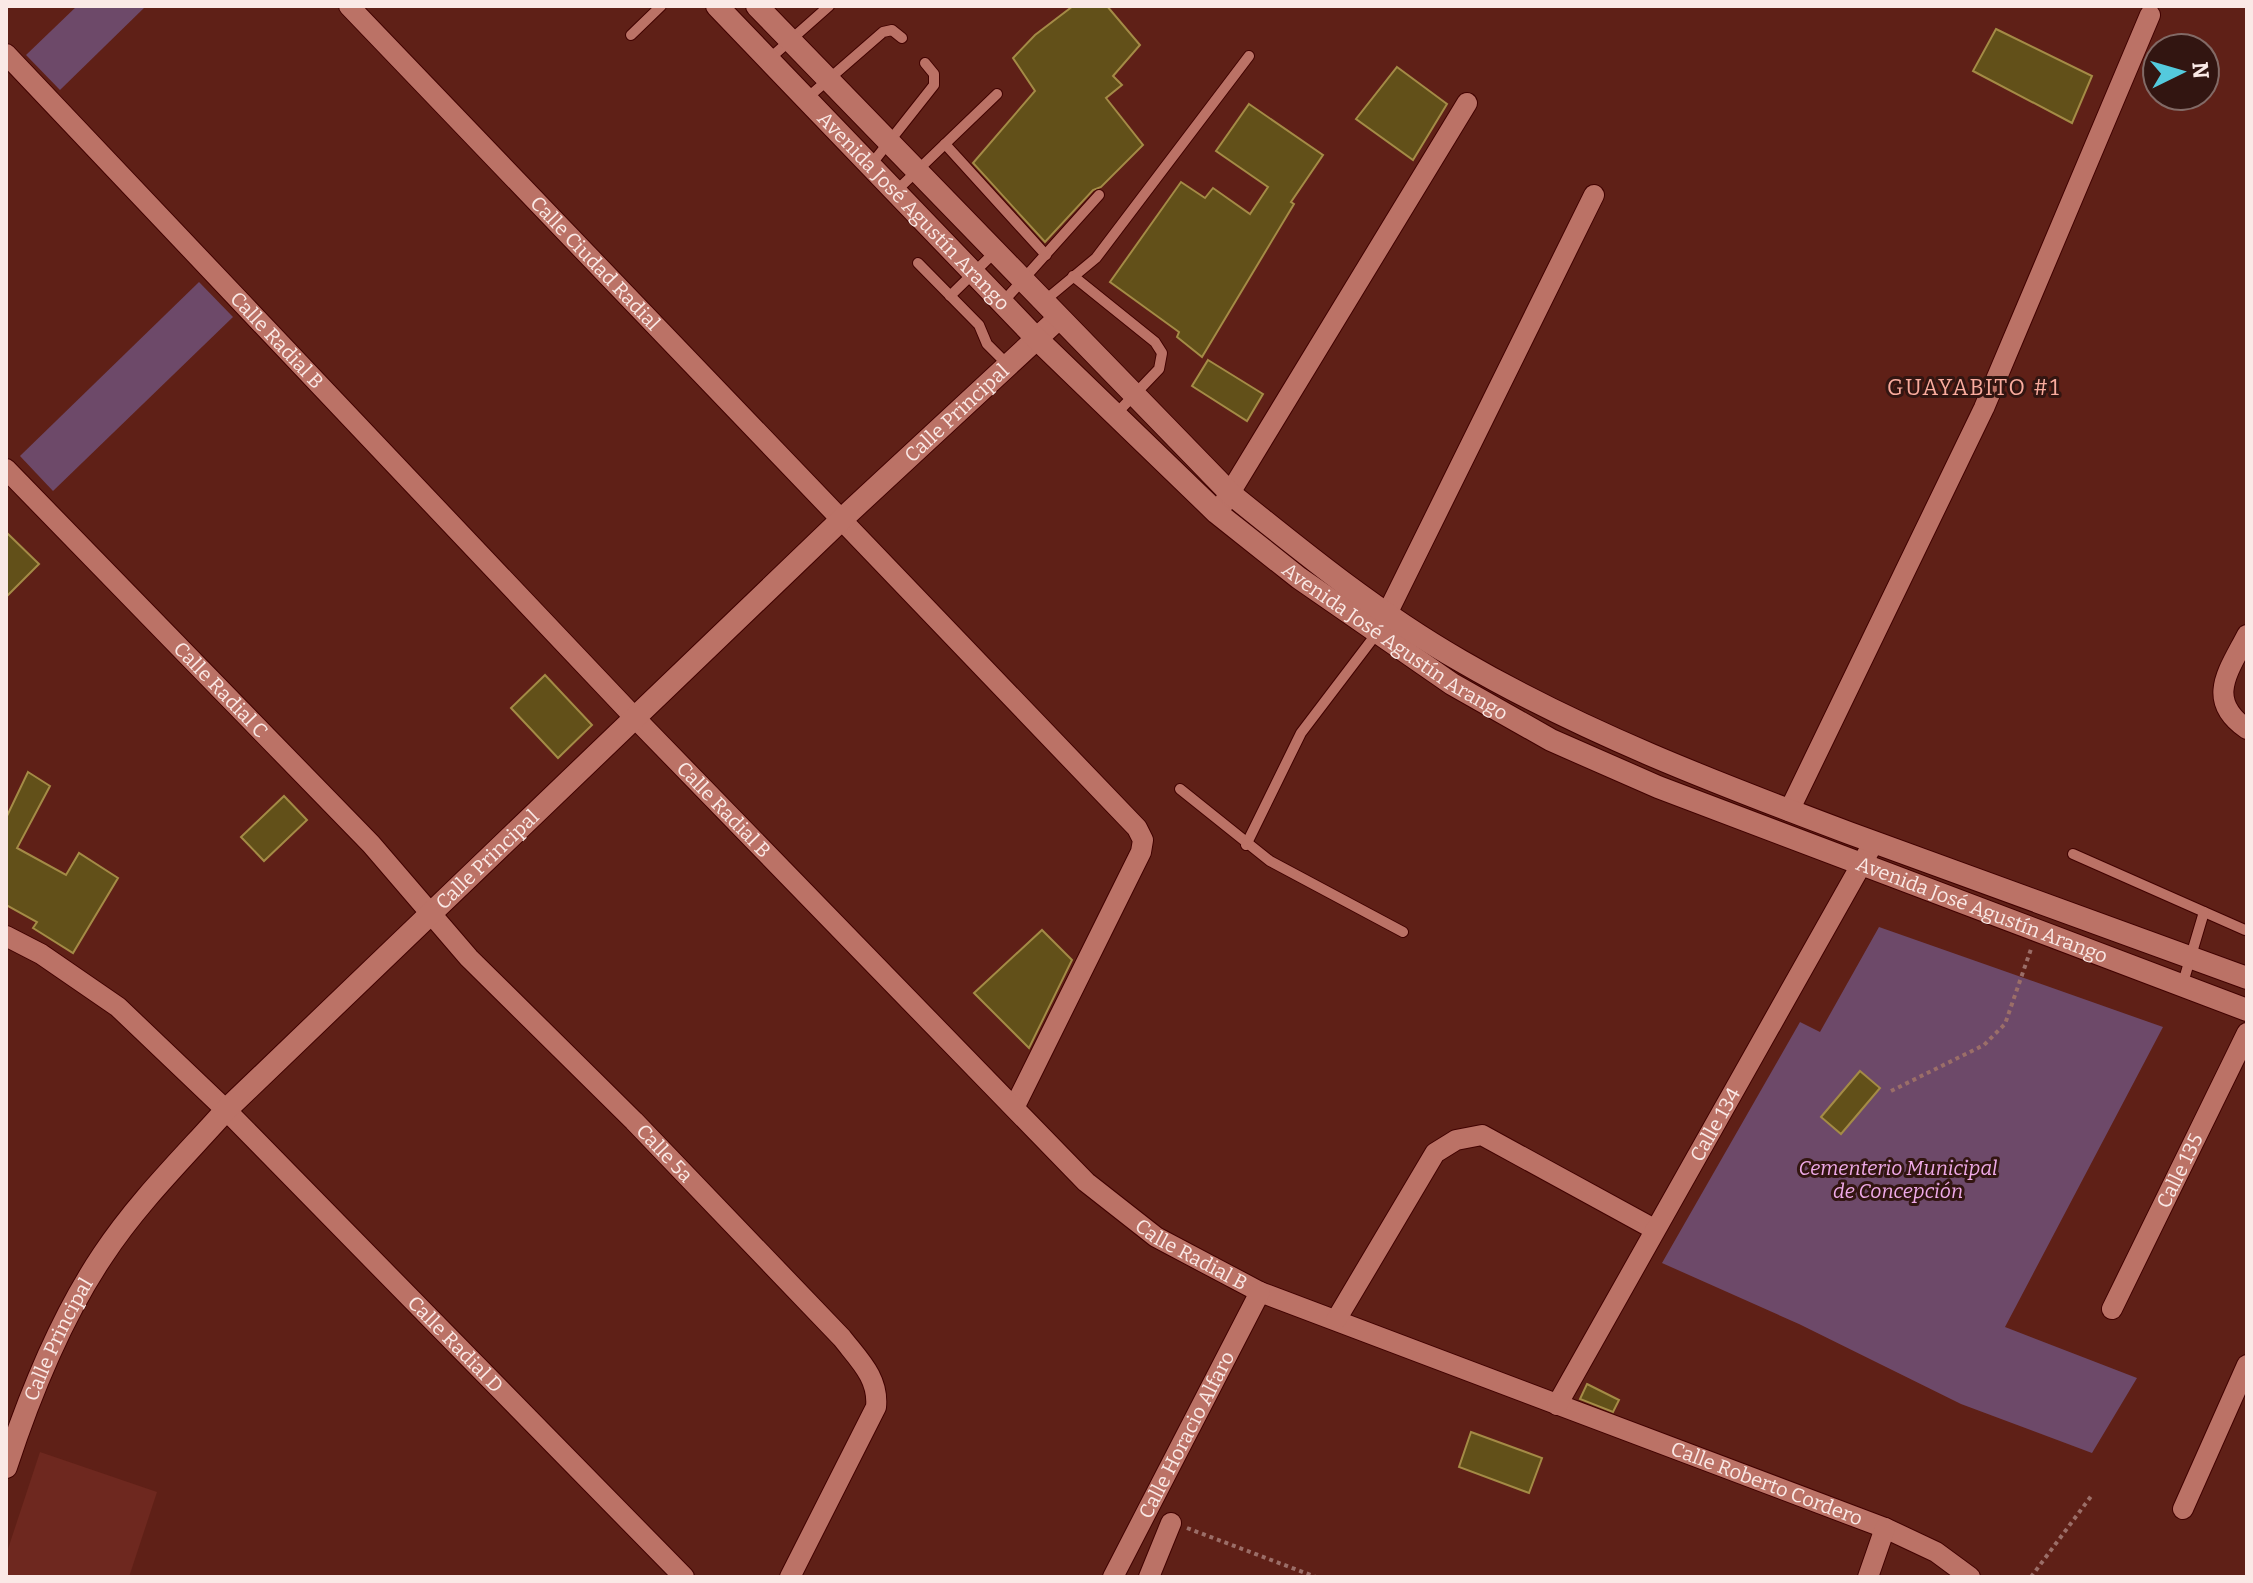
<svg xmlns="http://www.w3.org/2000/svg" width="2253" height="1583" font-family="Bitter,serif">
  <rect width="100%" height="100%" fill="#5f2017"/>
  <polygon fill="#6e281f" points="40,1452 157,1492 129,1577 6,1577 6,1555"/>
  <g fill="#6d4969">
    <polygon points="77,6 146,6 60,90 26,55"/>
    <polygon points="199,282 233,317 53,491 20,456"/>
    <polygon points="1879,927 2163,1027 2005,1327 2137,1378 2092,1453 1961,1404 1799,1324 1662,1263 1800,1022 1820,1032"/>
  </g>
  <g fill="#625019" stroke="#a48b46" stroke-width="2">
    <polygon points="1073,6 1107,6 1140,45 1113,76 1122,85 1106,98 1143,145 1101,187 1093,190 1045,242 973,163 1035,91 1013,58 1035,35"/>
    <polygon points="1996,29 2092,76 2072,123 1973,71"/>
    <polygon points="1397,67 1447,104 1413,160 1356,119"/>
    <polygon points="1249,104 1323,155 1291,202 1294,204 1202,357 1177,337 1179,332 1110,282 1181,182 1205,198 1213,188 1250,214 1268,187 1216,151"/>
    <polygon points="1208,360 1263,394 1247,421 1192,386"/>
    <polygon points="6,532 39,564 6,597"/>
    <polygon points="545,675 592,725 558,758 511,708"/>
    <polygon points="28,772 50,786 17,848 66,875 79,853 118,878 73,953 33,928 37,922 6,905 6,818"/>
    <polygon points="284,796 307,820 264,861 241,837"/>
    <polygon points="1042,930 1072,960 1029,1048 974,993"/>
    <polygon points="1860,1071 1880,1088 1841,1134 1821,1117"/>
    <polygon points="1587,1384 1619,1400 1613,1412 1580,1399"/>
    <polygon points="1471,1432 1542,1458 1529,1493 1459,1467"/>
  </g>
  <g fill="none" stroke-linecap="round" stroke-linejoin="round">
    <g stroke="#410200" stroke-width="12">
      <g id="service">
        <polyline points="631,35 661,6"/>
        <polyline points="768,60 829,6"/>
        <polyline points="806,99 883,32 892,30 902,38"/>
        <polyline points="945,144 1046,255"/>
        <polyline points="870,166 934,85 934,74 925,63"/>
        <polyline points="895,192 997,94"/>
        <polyline points="918,263 979,325 987,344 1008,365"/>
        <polyline points="1073,276 1155,342 1162,353 1159,369 1115,415"/>
        <polyline points="950,296 995,252"/>
        <polyline points="1043,302 1096,258 1249,56"/>
        <polyline points="1002,303 1099,195"/>
        <polyline points="1180,789 1270,861 1403,932"/>
        <polyline points="1246,845 1301,733 1377,633"/>
        <polyline points="2073,854 2245,930"/>
        <polyline points="2182,986 2204,912"/>
      </g>
    </g>
    <g stroke="#410200" stroke-width="22">
      <g id="minor">
        <path id="s1" d="M349,6L1137,828L1143,840L1141,852L1015,1106"/>
        <path id="s2" d="M6,54L636,719L1086,1182L1156,1237L1260,1292L1885,1528L1936,1552L1970,1577"/>
        <path id="s3" d="M6,469L371,844L469,958L634,1121L842,1338C859,1360 879,1378 876,1407L790,1577"/>
        <polyline points="1222,506 1467,103"/>
        <polyline points="1380,628 1594,195"/>
        <path d="M2247,635C2228,672 2205,700 2247,729"/>
        <polyline points="1789,811 1984,408 2150,15"/>
        <path id="s4" d="M6,936L41,954L118,1007L226,1110L684,1577"/>
        <path id="s5" d="M2112,1309L2247,1033"/>
        <polyline points="1336,1320 1435,1153 1456,1140 1482,1135 1654,1229"/>
        <path id="s6" d="M1557,1405L1874,842"/>
        <polyline points="2183,1509 2247,1365"/>
        <path id="s7" d="M1113,1577L1260,1292"/>
        <polyline points="1149,1577 1171,1523"/>
        <polyline points="1868,1577 1885,1528"/>
      </g>
    </g>
    <g stroke="#410200" stroke-width="24">
      <g id="tertiary">
        <path id="s8" d="M6,1467C30,1394 60,1319 103,1255C138,1202 184,1157 226,1110L841,520L1059,318"/>
      </g>
    </g>
    <g stroke="#410200" stroke-width="24">
      <g id="secondary">
        <path id="s9" d="M717,6L1037,339L1217,513L1299,578L1452,684L1551,740L1658,787L2247,1010"/>
        <path d="M757,6L1231,494C1305,554 1379,614 1461,661C1583,732 1716,783 1849,833C1981,882 2114,930 2247,978"/>
      </g>
    </g>
    <g stroke="#9b6e68" stroke-width="4" stroke-dasharray="4 4" stroke-linecap="butt">
      <polyline points="1891,1091 1984,1045 2005,1024 2031,949"/>
      <polyline points="1187,1528 1316,1577"/>
      <polyline points="2031,1577 2092,1495"/>
    </g>
    <use href="#service" stroke="#bb7266" stroke-width="10"/>
    <use href="#minor" stroke="#bb7266" stroke-width="20"/>
    <use href="#tertiary" stroke="#bb7266" stroke-width="22"/>
    <use href="#secondary" stroke="#bb7266" stroke-width="22"/>
  </g>
  <g text-anchor="middle" dominant-baseline="central" stroke-width="6" stroke-linejoin="round" paint-order="stroke">
    <g font-size="20" fill="#fae9e6" stroke="#321511">
      <text stroke="none"><textPath href="#s9" startOffset="284">Avenida José Agustín Arango</textPath></text>
      <text stroke="none"><textPath href="#s1" startOffset="356">Calle Ciudad Radial</textPath></text>
      <text stroke="none"><textPath href="#s2" startOffset="394">Calle Radial B</textPath></text>
      <text stroke="none"><textPath href="#s8" startOffset="1434">Calle Principal</textPath></text>
      <text stroke="none"><textPath href="#s9" startOffset="932">Avenida José Agustín Arango</textPath></text>
      <text stroke="none"><textPath href="#s3" startOffset="308">Calle Radial C</textPath></text>
      <text stroke="none"><textPath href="#s2" startOffset="1042">Calle Radial B</textPath></text>
      <text stroke="none"><textPath href="#s8" startOffset="786">Calle Principal</textPath></text>
      <text stroke="none"><textPath href="#s9" startOffset="1580">Avenida José Agustín Arango</textPath></text>
      <text stroke="none"><textPath href="#s6" startOffset="322">Calle 134</textPath></text>
      <text stroke="none"><textPath href="#s3" startOffset="950">Calle 5a</textPath></text>
      <text stroke="none"><textPath href="#s5" startOffset="154">Calle 135</textPath></text>
      <text stroke="none"><textPath href="#s2" startOffset="1690">Calle Radial B</textPath></text>
      <text stroke="none"><textPath href="#s8" startOffset="138">Calle Principal</textPath></text>
      <text stroke="none"><textPath href="#s4" startOffset="610">Calle Radial D</textPath></text>
      <text stroke="none"><textPath href="#s7" startOffset="160">Calle Horacio Alfaro</textPath></text>
      <text stroke="none"><textPath href="#s2" startOffset="2310">Calle Roberto Cordero</textPath></text>
    </g>
    <g font-size="20" font-style="italic" fill="#efaae8" stroke="#321511">
      <text x="1898" y="1168">Cementerio Municipal<tspan x="1898" dy="23">de Concepción</tspan></text>
    </g>
    <g font-size="22" letter-spacing="2" fill="#faac9e" stroke="#321511">
      <text x="1974" y="387">GUAYABITO #1</text>
    </g>
  </g>
  <rect width="2253" height="1583" fill="none" stroke="#fae9e6" stroke-width="16"/>
  <g transform="translate(2181 72) rotate(85)"><circle r="38" fill="#321511" stroke="#826a66" stroke-width="2"/>
  <path d="M0-6L14 30L0 20L-14 30Z" fill="#54cadd"/>
  <text y="-12" font-size="22" font-weight="bold" text-anchor="middle" fill="#fae9e6">N</text>
  </g>
</svg>
